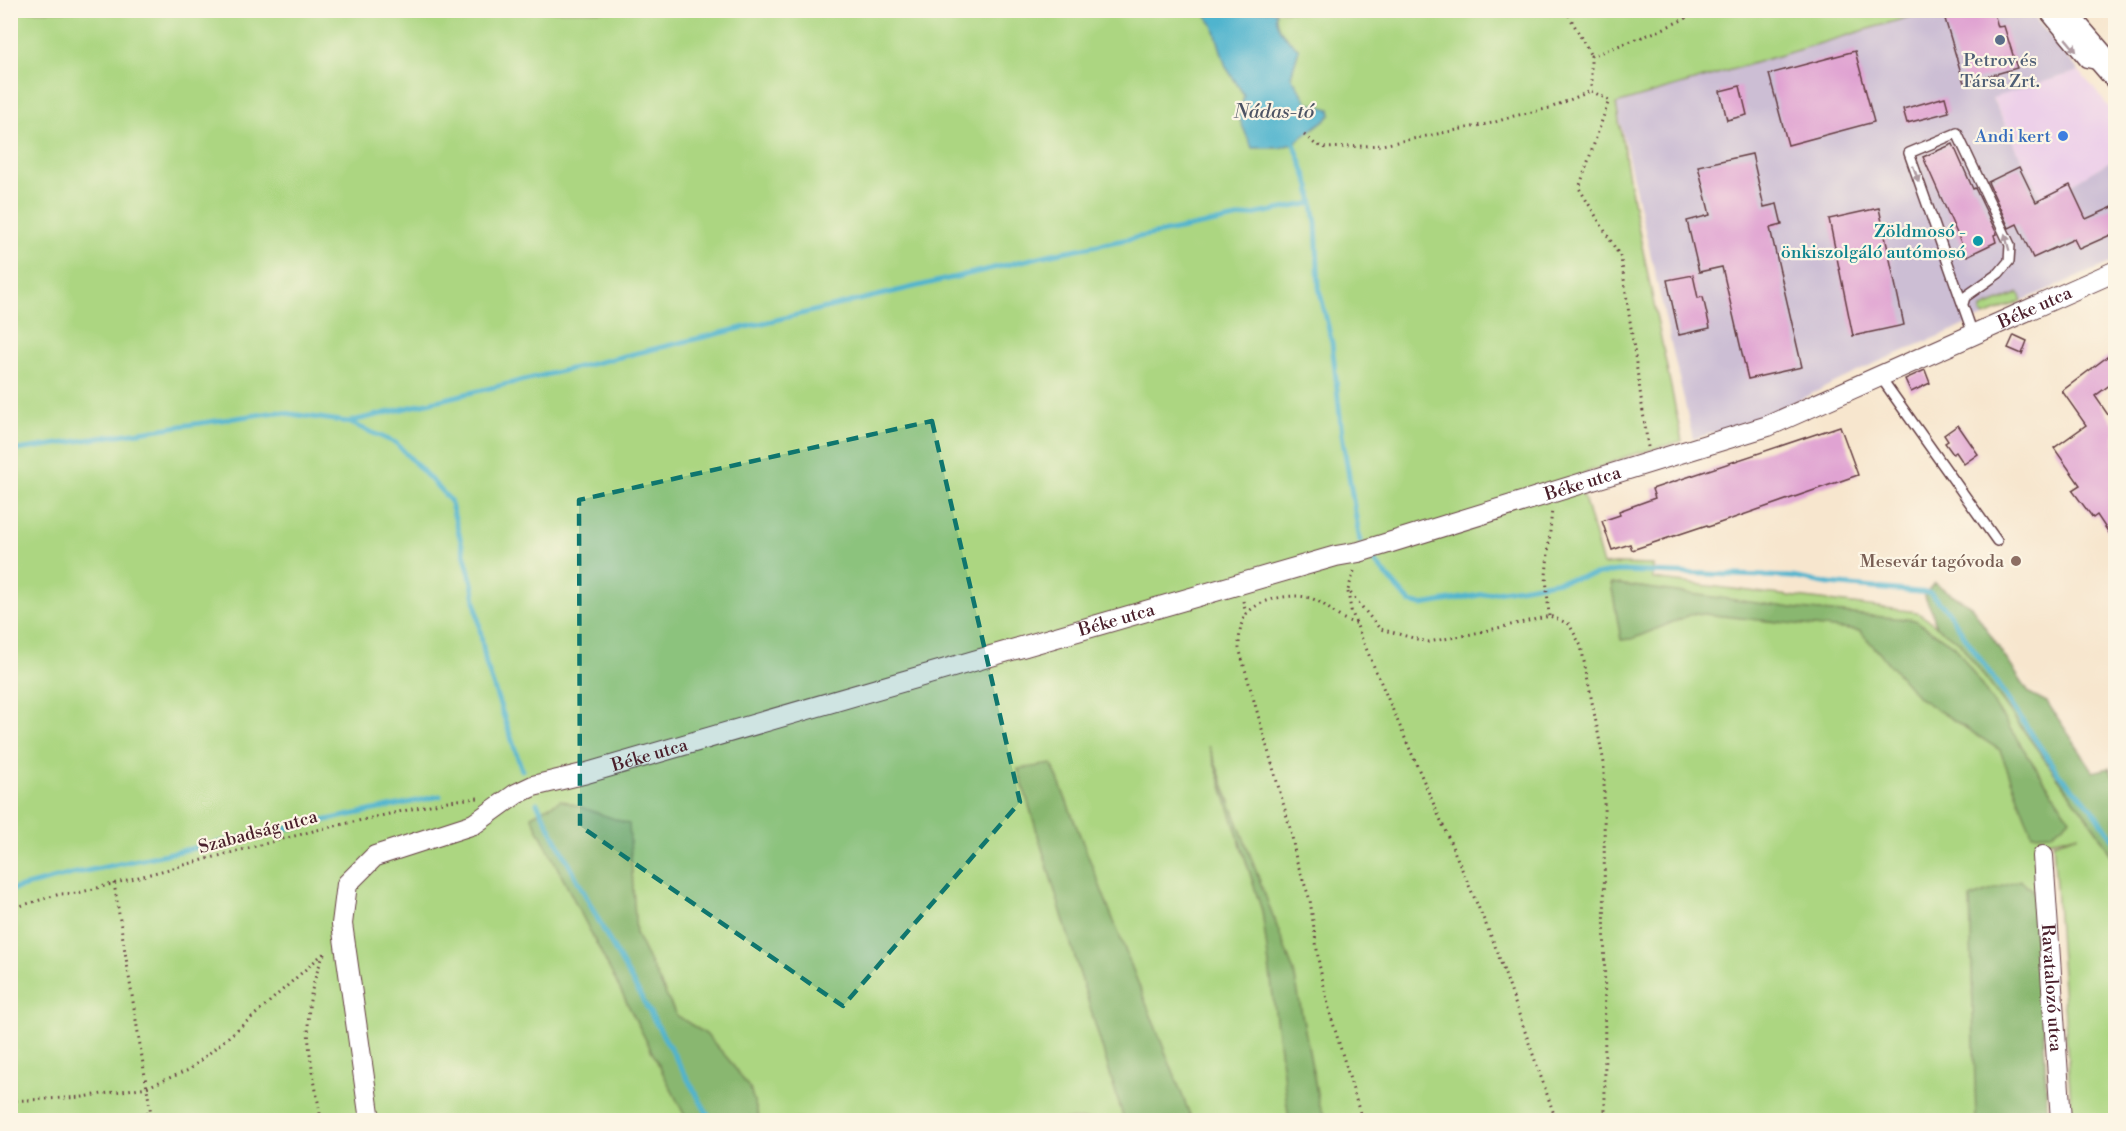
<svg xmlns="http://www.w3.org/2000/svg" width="2126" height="1131" font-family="'Libre Bodoni',serif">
  <rect width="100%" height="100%" fill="#fcf5e5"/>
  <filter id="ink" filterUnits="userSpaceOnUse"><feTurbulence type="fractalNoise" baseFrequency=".0167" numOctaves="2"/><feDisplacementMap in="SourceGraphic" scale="12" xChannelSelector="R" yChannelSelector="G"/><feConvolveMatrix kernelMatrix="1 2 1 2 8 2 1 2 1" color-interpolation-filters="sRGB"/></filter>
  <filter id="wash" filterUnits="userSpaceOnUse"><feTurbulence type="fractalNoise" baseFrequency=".008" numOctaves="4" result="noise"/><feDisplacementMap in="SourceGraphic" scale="24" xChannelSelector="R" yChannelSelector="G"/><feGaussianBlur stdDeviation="1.35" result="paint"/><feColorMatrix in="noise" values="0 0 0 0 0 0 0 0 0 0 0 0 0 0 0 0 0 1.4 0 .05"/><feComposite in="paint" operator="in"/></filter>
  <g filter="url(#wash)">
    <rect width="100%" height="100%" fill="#f7e6ce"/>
    <polygon fill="#edd0e9" points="2079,71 2115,114 2115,158 2070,185 2041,199 1992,97"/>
    <polygon fill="#ccbed4" points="1929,11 2029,11 2079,71 1992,98 2041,199 2070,185 2115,158 2115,261 1878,362 1763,417 1693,439 1616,104"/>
    <g fill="#acd681" stroke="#7b7a56" stroke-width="1.5">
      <polygon points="10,11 1929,11 1616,104 1635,212 1682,441 1628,456 1578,476 1603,565 1615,564 1653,565 1653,579 1917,612 1959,642 2097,831 2115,862 2115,1120 2072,1120 2053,843 2079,835 2049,841 2034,854 2048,1120 11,1120"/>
      <polygon points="2019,293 2022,301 1985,316 1981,313 1982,308"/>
    </g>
    <g fill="#89b76f" stroke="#6a6b4d" stroke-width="1.5">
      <polygon points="1611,583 1800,609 1915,620 1956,647 2070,819 2052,833 2032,834 2000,750 1919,698 1860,631 1695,613 1632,639 1621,640"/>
      <polygon points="1934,583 1971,606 2029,693 2047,702 2094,772 2109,768 2115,779 2115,862 2097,831 1959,642 1936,626 1932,611 1924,595"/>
      <polygon points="1209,746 1294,972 1319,1104 1327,1120 1289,1120 1262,911"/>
      <polygon points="1052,764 1192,1120 1124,1120 1018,769"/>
      <polygon points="561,800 629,824 636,934 676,1015 706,1034 729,1060 750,1089 760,1120 687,1120 531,816"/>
      <polygon points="2020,880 2039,896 2047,1120 1976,1120 1970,898"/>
    </g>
    <path fill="#50b4ce" stroke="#4d6a7c" stroke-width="1.5" d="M1203,11H1276C1273,27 1287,39 1299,49L1291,76L1308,103L1330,109L1331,115L1294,143L1280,148H1252L1239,118L1244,95L1226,67L1213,25Z"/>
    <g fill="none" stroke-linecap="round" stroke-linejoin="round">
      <g stroke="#50b4ce" stroke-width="5">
        <polyline points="1294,143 1310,187 1316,223 1319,288 1332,343 1342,435 1360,541"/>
        <polyline points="348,422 1052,254 1313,203"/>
        <polyline points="10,451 277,412 348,422 396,443 450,500 472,583 486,664 522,770"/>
        <polyline points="1374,561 1410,602 1422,605 1617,571 1792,577 1829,584 1930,593 1946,609 2058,773 2092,808 2116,843"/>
        <polyline points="537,803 610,942 711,1120"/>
        <polyline points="10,890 72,874 440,796"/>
      </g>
    </g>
    <g id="blocks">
      <g fill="#e0a3d2">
        <polygon points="1975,10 1993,10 1998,27 2004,26 2017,68 1964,83 1945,19"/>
        <polygon points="1855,51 1874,122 1788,145 1769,74"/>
        <polygon points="1740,86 1747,115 1727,120 1720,91"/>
        <polygon points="1945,97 1949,112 1907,123 1903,109"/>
        <polygon points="1953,144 1973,189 1975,188 1997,234 1994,235 1996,242 1967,256 1923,157"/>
        <polygon points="1752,154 1764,207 1777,204 1782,225 1770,228 1802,367 1748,379 1722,267 1699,272 1687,221 1710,215 1698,166"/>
        <polygon points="2019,167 2036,202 2070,185 2086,219 2115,206 2115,233 2079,249 2074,239 2033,258 2017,224 2009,228 1988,182"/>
        <polygon points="1879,208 1904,325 1853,336 1829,219"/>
        <polygon points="1693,275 1698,298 1703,297 1710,328 1679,335 1667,280"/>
        <polygon points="2014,335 2027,341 2022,354 2008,348"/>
        <polygon points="2115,351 2115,381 2095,396 2115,425 2115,542 2097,515 2093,518 2072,490 2080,485 2054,448 2086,425 2062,391"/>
        <polygon points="1925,370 1930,383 1911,392 1905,379"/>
        <polygon points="1958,425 1978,454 1964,464 1956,452 1953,454 1945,443 1948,441 1944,435"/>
        <polygon points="1840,426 1858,475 1708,527 1707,525 1632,550 1630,544 1612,550 1602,521 1620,515 1619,511 1655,498 1652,489"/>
      </g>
    </g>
  </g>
  <g filter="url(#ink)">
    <use href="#blocks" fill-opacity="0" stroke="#643d43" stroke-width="1.5"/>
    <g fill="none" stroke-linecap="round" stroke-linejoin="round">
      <g stroke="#643d43" stroke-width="12">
        <g id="lane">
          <polyline points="2042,10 2085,62 2099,65"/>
          <polyline points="1963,304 1965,297 1999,273 2009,261 2010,245 1957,133 1909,153 1973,334"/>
          <polyline points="1879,375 1997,541"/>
        </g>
      </g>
      <g stroke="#643d43" stroke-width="22">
        <g id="street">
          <path id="s1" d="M2043,856L2061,1120"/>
          <path id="s2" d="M370,1120L342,924L347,884L375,856L474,824L516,794L533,786L587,773L1336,556L1359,552L1768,426L2116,271"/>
        </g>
      </g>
      <g stroke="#643d43" stroke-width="30">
        <polyline id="secondary" points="2060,10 2116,75"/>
      </g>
      <g stroke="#643d43" stroke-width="3" stroke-dasharray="1.5 4.5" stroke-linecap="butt">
        <polyline points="1566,10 1591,56"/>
        <polyline points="1304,135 1315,144 1326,148 1382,145 1492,123 1514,116 1550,108 1591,91"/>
        <polyline points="1648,447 1621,258 1579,188 1609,100 1591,91 1591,56 1658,31 1704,10"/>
        <polyline points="1354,571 1348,590 1380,629 1428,642 1467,635 1550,616 1569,624 1581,646 1604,763 1605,1120"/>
        <polyline points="1348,592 1351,610 1362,639 1494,943 1556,1120"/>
        <polyline points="1243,601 1246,614"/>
        <polyline points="1549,616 1546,576 1552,509"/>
        <path d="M1356,623C1335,619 1331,606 1313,599C1295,592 1261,598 1247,613C1240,621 1239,637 1239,648L1291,831L1296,859L1310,900L1319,964L1330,1013L1362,1120"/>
        <polyline points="114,883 152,1120"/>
        <polyline points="10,909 60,894 78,893 317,830 448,801 478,798"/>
        <polyline points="10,1101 83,1097 147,1087 189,1070 257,1013 326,951"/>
        <polyline points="99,1120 150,1113"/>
        <path d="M321,1120C311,1055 296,1016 325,952"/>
      </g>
      <use href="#lane" stroke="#fff" stroke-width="9"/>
      <use href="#street" stroke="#fff" stroke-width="20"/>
      <use href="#secondary" stroke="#fff" stroke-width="27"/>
    </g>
    <defs><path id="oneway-solid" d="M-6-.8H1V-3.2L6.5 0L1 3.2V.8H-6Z" transform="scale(1.5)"/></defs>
    <g fill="#ae9aa0">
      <use href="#oneway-solid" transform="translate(2071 45) rotate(50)"/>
      <use href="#oneway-solid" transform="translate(1916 174) rotate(70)"/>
      <use href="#oneway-solid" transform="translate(2007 242) rotate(-105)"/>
    </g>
  </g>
  <path fill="#0f766e" fill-opacity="0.2" stroke="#0f766e" stroke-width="4.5" stroke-dasharray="12 8" stroke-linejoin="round" d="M932,421L1020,802L843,1006L580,826L579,500Z"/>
  <circle fill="#5c6f8a" stroke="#fcf5e5" stroke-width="2" cx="2000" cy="40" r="6"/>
  <circle fill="#3f7fe0" stroke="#fcf5e5" stroke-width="2" cx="2063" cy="136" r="6"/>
  <circle fill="#0f9aa8" stroke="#fcf5e5" stroke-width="2" cx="1978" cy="241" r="6"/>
  <circle fill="#8d6e63" stroke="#fcf5e5" stroke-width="2" cx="2016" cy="561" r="6"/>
  <g text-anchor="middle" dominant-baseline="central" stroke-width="4.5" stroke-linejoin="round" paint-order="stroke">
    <g font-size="18" fill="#4e5e75" stroke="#fcf5e5">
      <text x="2000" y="60">Petrov és<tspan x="2000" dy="21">Társa Zrt.</tspan></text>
    </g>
    <g font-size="18" fill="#366cbe" stroke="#fcf5e5" text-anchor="end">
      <text x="2051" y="136">Andi kert</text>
    </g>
    <g font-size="18" fill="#0d838f" stroke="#fcf5e5" text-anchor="end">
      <text x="1966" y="231">Zöldmosó -<tspan x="1966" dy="21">önkiszolgáló autómosó</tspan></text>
    </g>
    <g font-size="18" fill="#4a1f2b" stroke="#fcf5e5">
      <text stroke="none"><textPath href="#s2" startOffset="2031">Béke utca</textPath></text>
      <text stroke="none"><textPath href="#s2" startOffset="1545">Béke utca</textPath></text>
      <text stroke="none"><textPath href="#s2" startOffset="1059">Béke utca</textPath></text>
      <text stroke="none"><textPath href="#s2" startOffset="573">Béke utca</textPath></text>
      <text transform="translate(258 832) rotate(-15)">Szabadság utca</text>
      <text stroke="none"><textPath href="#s1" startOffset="132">Ravatalozó utca</textPath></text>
    </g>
    <g font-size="18" fill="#785e54" stroke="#fcf5e5" text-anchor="end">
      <text x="2004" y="561">Mesevár tagóvoda</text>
    </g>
    <g font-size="20" font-style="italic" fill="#4c5364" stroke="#fcf5e5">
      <text x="1274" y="112">Nádas-tó</text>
    </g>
  </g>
  <rect width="2126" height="1131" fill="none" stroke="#fcf5e5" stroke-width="36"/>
</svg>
